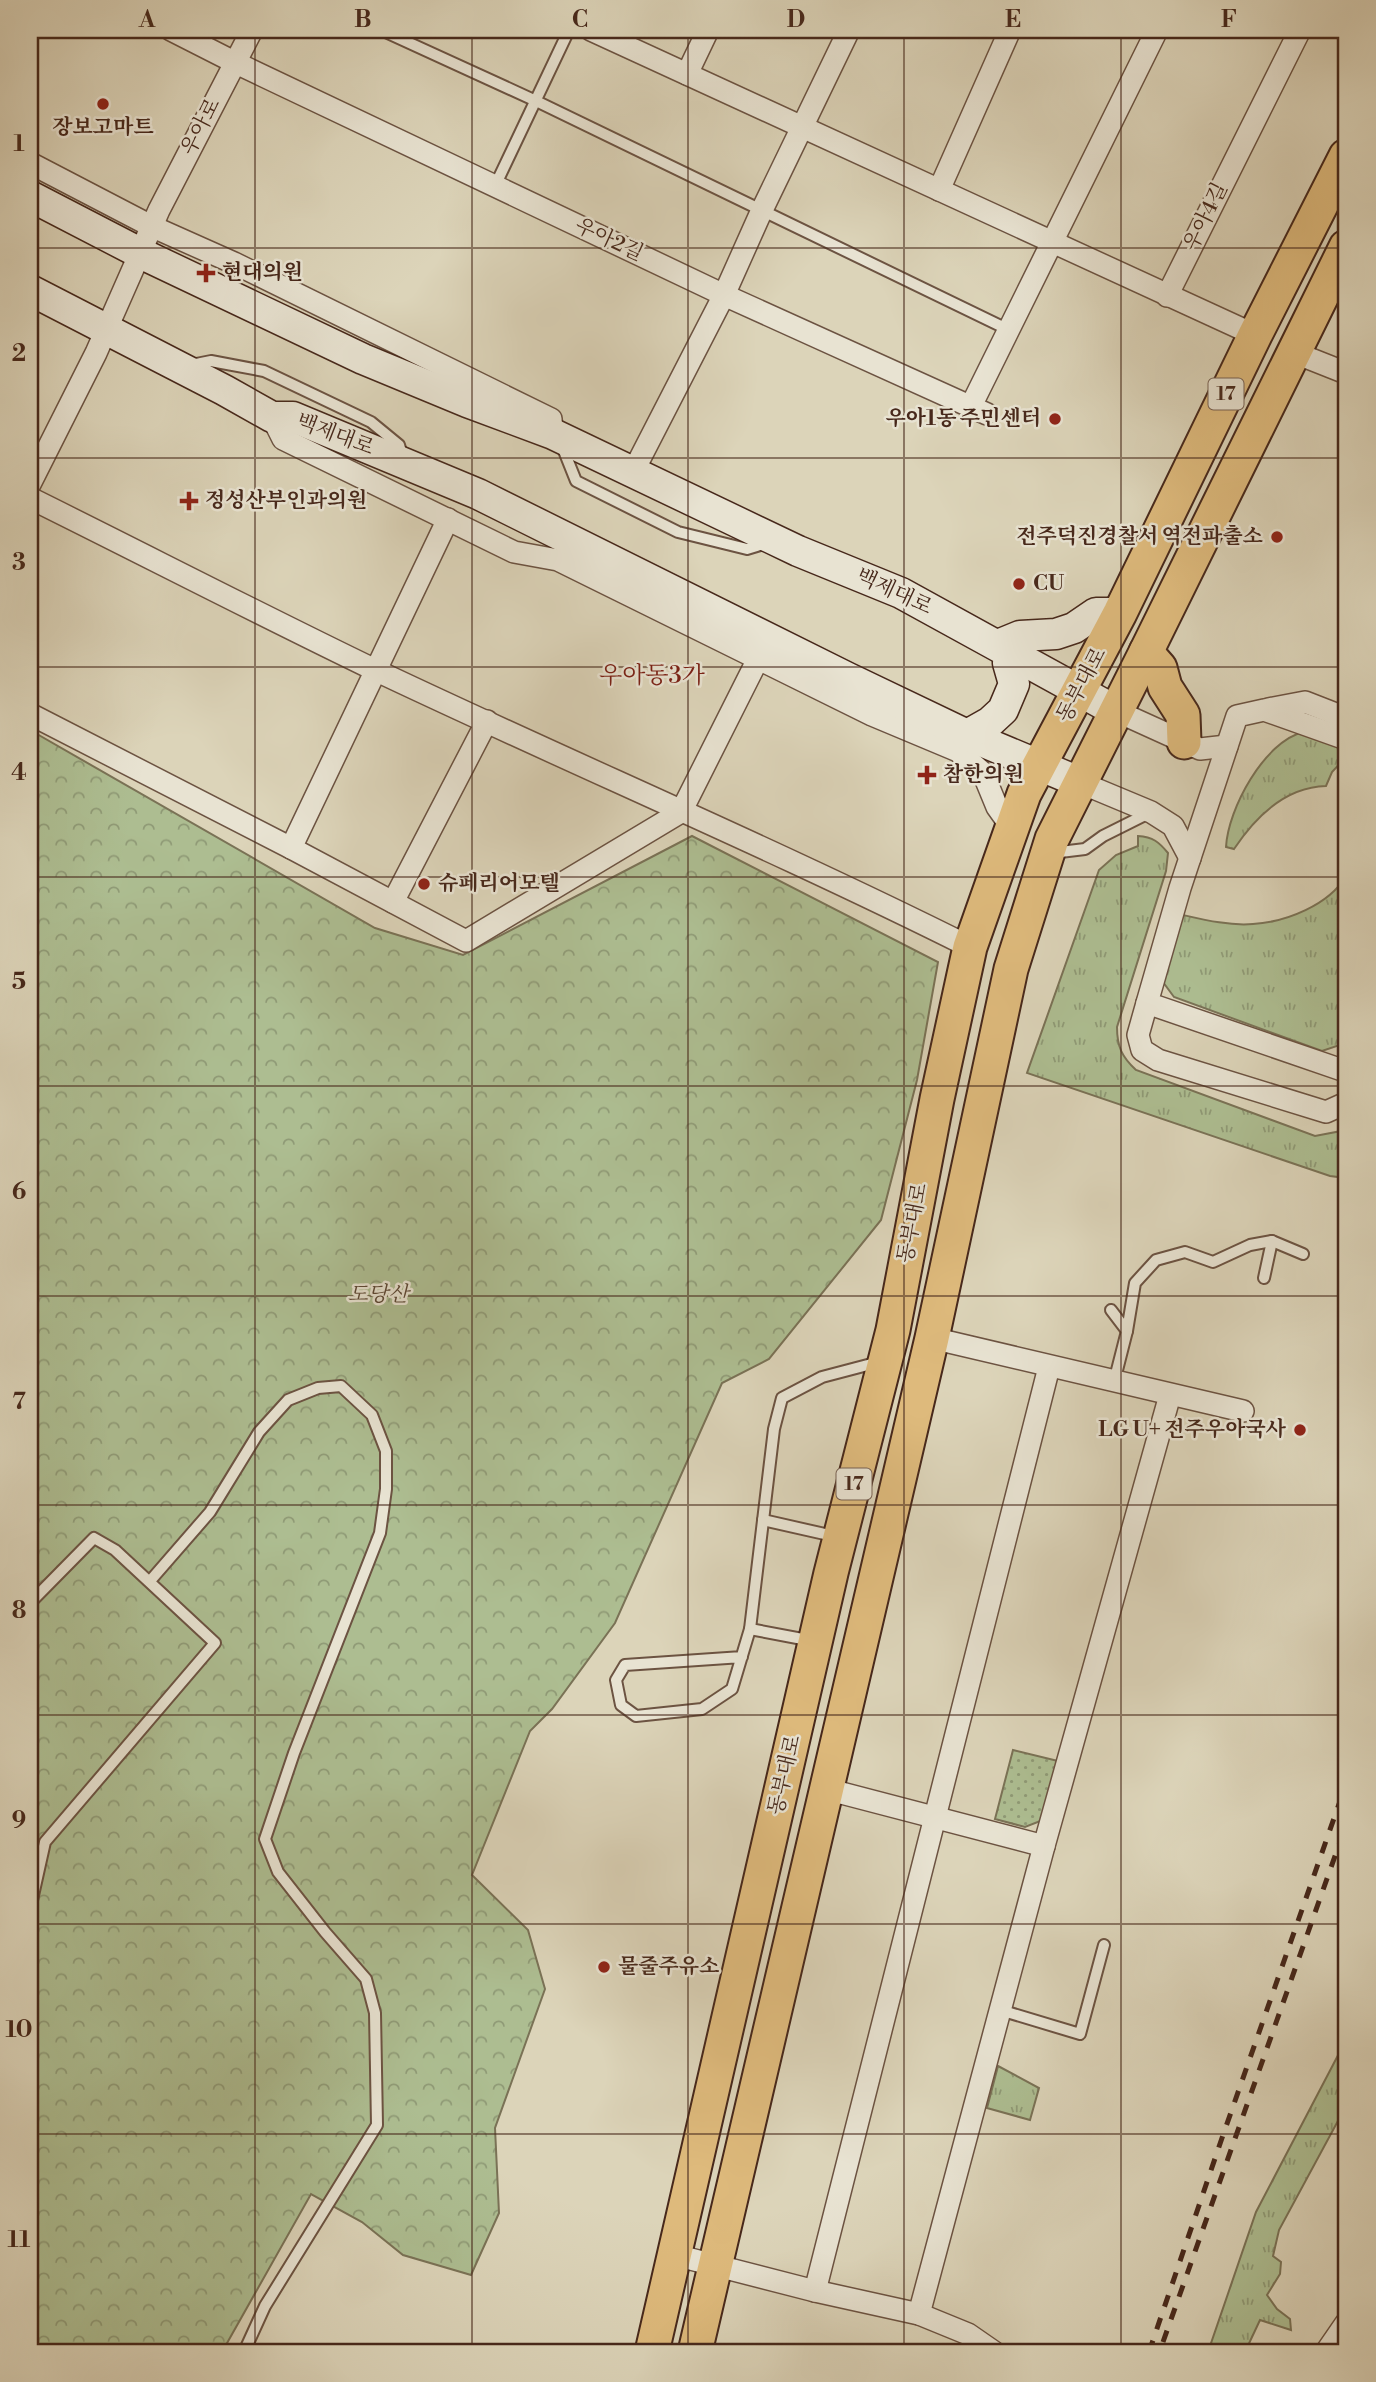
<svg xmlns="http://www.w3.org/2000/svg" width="1376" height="2382" font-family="'Libre Bodoni','Noto Serif KR',serif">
  <defs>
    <pattern id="grass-tufts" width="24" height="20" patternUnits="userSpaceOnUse" patternTransform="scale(1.75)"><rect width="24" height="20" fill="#adbd91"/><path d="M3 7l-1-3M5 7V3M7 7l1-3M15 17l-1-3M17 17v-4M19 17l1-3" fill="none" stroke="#8f9a76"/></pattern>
    <pattern id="forest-crowns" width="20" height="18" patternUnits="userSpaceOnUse" patternTransform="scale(1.75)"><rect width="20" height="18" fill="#adbd91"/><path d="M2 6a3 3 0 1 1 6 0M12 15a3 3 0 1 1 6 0" fill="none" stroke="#8f9a76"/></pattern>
    <pattern id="park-dots" width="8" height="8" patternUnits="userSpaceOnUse" patternTransform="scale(1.75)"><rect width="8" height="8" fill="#adbd91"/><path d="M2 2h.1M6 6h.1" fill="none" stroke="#8f9a76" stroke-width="1.8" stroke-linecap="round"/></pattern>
  </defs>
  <rect width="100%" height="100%" fill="#dcd4b9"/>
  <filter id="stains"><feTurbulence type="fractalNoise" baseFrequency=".00286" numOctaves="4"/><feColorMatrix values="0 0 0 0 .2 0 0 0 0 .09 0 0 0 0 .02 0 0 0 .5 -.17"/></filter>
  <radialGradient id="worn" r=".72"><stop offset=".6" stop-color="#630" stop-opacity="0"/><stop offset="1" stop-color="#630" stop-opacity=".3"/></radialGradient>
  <g fill="url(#grass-tufts)" stroke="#7a7256" stroke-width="2">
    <path d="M1303,732L1346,747V757L1332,772L1326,786C1285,787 1256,816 1234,849L1226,847C1228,809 1264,742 1303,732Z"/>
    <path d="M1138,836C1153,837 1159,842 1168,853L1166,871L1117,1027C1117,1047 1122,1057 1136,1070L1315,1136L1341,1131L1346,1126V1178L1330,1176L1027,1073L1099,870L1116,855L1138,846Z"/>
    <path d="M1346,876V1037L1340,1045L1322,1051L1174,997L1163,982L1183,915C1205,920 1230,926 1253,924C1286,922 1329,905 1346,876Z"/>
    <polygon points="1346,2040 1346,2106 1279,2230 1273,2256 1281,2262 1280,2274 1267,2295 1277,2309 1290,2319 1291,2330 1260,2320 1245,2352 1208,2352 1256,2212"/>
    <polygon points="998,2066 1039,2088 1030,2120 987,2108"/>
  </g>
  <polygon fill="url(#forest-crowns)" stroke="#7a7256" stroke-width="2" points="30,730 375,928 463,955 692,836 938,962 917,1080 881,1220 769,1359 722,1383 615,1623 552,1709 530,1731 472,1875 528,1930 545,1989 495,2128 499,2213 471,2275 403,2255 362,2222 311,2194 222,2352 30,2352"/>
  <polygon fill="url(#park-dots)" stroke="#7a7256" stroke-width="2" points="1013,1750 1058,1761 1043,1820 1025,1827 995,1819"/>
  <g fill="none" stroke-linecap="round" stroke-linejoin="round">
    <g stroke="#6c5342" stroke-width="14">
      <g id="lane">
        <polyline points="381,30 534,100 1009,330"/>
        <polyline points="495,186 569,30"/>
        <polyline points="191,365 211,361 264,371 371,422 399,445 403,458"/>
        <polyline points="565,443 564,451 576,481 678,532 747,549 767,543"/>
        <polyline points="1052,853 1085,849 1103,836 1149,813"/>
        <polyline points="1264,1278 1272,1241"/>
        <polyline points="1111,1310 1127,1331"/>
        <polyline points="1114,1382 1127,1331 1135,1283 1156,1260 1185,1252 1213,1262 1250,1245 1272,1241 1303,1254"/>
        <polyline points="763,1520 838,1537"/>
        <polyline points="150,1581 210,1512 259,1432 288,1400 318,1388 341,1386 372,1415 386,1451 386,1489 380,1533 294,1753 265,1839 278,1872 325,1932 366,1979 375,2013 377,2125 265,2306 244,2352"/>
        <polyline points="30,1603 94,1538 115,1550 215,1643 45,1842 30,1909"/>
        <polyline points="750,1629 813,1641"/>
        <polyline points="742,1657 625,1665 616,1680 621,1705 636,1716 702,1709 732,1689 750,1629 774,1429 782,1398 822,1377 879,1362"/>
        <polyline points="1000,2010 1080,2034 1104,1945"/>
      </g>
    </g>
    <g stroke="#6c5342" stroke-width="24">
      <g id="street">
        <polyline points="171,30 234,62 724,295 987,414"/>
        <polyline points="591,30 1255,335"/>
        <polyline points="687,74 708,30"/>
        <polyline points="30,163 151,226 234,263 551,419 552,431"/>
        <polyline points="939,190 1010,30"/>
        <polyline points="1167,296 1300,30"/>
        <polyline points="1293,352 1346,373"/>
        <polyline points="971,406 1157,30"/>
        <polyline points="272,417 283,439 514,552 558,560 872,715 958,751 983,773 997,807 1012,828"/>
        <polyline points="633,472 724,295 762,210 849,30"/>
        <polyline points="30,484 96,353 159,210 252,30"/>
        <path d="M30,498C145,555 259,614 375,670C573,764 774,849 970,947"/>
        <polyline points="1268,709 1305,702 1346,718"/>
        <polyline points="1114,710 1200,749 1227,746"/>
        <polyline points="30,714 291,848 466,941 681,812 758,659"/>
        <polyline points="1346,739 1264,710 1237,716 1180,888 1147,1003 1345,1071 1346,1068"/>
        <polyline points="1079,782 1151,812 1173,826 1190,858"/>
        <polyline points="291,848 448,519"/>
        <polyline points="393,902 487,721"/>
        <polyline points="1147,1003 1138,1035 1142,1050 1158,1060 1326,1112 1346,1103"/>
        <polyline points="932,1338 1243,1411"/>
        <polyline points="826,1789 1044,1846"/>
        <polyline points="675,2255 815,2291 919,2314 968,2334 994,2352"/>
        <polyline points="815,2291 1049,1367"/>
        <polyline points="919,2314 1044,1846 1170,1395"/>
        <polyline points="1326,2352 1346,2323"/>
      </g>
    </g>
    <g stroke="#47281b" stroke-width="33">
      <g id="secondary">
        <polyline points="30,196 140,253 363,359 467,402 553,434 798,551 901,593 1114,710"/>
        <polyline points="30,290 224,390 272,417 293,417 478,494 848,678 967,735 1079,782"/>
        <polyline points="998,645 1020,636 1056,634 1074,628 1096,613 1120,613"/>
        <polyline points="967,735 990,722 1003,710 1014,684 1008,663 1009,651"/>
      </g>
    </g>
    <g stroke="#47281b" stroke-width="37">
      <g id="primary">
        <polyline points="1146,652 1160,668 1165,687 1183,715 1184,742"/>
        <polyline points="652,2352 831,1573 893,1330 937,1099 970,947 1024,794 1120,613 1255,335 1346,156"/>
        <polyline points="695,2352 932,1338 1011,969 1052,839 1146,652 1346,247"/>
      </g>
    </g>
    <use href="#lane" stroke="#e8e3d2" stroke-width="10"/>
    <use href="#street" stroke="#e8e3d2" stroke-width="21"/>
    <use href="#secondary" stroke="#e8e3d2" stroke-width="30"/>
    <use href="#primary" stroke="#deba7c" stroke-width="33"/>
    <g stroke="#47281b" stroke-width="5" stroke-dasharray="12 12" stroke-linecap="butt">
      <polyline points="1163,2342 1346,1825"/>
      <polyline points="1149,2352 1222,2138 1346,1784"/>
    </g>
  </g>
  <path fill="none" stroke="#47281b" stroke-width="2" stroke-opacity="0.55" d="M255,30V2352M472,30V2352M688,30V2352M904,30V2352M1121,30V2352M30,248H1346M30,458H1346M30,667H1346M30,877H1346M30,1086H1346M30,1296H1346M30,1505H1346M30,1715H1346M30,1924H1346M30,2134H1346"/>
  <g fill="#8f2418" stroke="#e8e3d2" stroke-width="2.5">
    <circle cx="103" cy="104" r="7"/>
    <path d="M202.5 262.5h7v7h7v7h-7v7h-7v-7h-7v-7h7z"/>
    <circle cx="1055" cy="419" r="7"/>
    <path d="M185.5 490.5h7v7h7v7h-7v7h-7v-7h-7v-7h7z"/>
    <circle cx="1277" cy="537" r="7"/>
    <circle cx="1019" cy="584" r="7"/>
    <path d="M923.5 764.5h7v7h7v7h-7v7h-7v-7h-7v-7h7z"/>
    <circle cx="424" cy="884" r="7"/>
    <circle cx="1300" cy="1430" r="7"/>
    <circle cx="604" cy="1967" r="7"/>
  </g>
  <g text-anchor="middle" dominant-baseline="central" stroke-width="5" stroke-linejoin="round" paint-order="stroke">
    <g fill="#e8e3d2" stroke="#776052" stroke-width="2">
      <rect x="1208.5" y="378.5" width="35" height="31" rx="5"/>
      <rect x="836.5" y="1468.5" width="35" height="31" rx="5"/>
    </g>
    <g font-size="19" font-weight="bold" fill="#47281b">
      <text x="1226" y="394">17</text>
      <text x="854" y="1484">17</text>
    </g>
    <g font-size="21" fill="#47281b" stroke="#e8e3d2">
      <text transform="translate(201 127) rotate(-63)">우아로</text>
      <text transform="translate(1206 217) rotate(-64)">우아4길</text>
      <text transform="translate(609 240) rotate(25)">우아2길</text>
      <text transform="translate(335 435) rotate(21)">백제대로</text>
      <text transform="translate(894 592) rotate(25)">백제대로</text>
      <text transform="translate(1082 685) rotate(-62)">동부대로</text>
      <text transform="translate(913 1223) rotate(-79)">동부대로</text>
      <text transform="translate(785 1775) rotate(-77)">동부대로</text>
    </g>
    <g font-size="21" font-weight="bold" fill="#47281b" stroke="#e8e3d2" text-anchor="start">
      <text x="103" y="128" text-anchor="middle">장보고마트</text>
      <text x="222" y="273">현대의원</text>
      <text x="1041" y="419" text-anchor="end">우아1동 주민센터</text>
      <text x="205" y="501">정성산부인과의원</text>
      <text x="1263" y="537" text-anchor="end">전주덕진경찰서 역전파출소</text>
      <text x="1033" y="584">CU</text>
      <text x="943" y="775">참한의원</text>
      <text x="438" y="884">슈페리어모텔</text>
      <text x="1286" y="1430" text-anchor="end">LG U+ 전주우아국사</text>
      <text x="618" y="1967">물줄주유소</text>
    </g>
    <g font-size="21" font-style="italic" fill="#5b4633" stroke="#e8e3d2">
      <text x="378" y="1295">도당산</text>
    </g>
    <g font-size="24" fill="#7a1f14" stroke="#e8e3d2">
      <text x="652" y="676">우아동3가</text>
    </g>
  </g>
  <rect width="1376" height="2382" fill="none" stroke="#dcd4b9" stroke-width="77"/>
  <rect x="38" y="38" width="1300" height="2306" fill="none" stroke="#47281b" stroke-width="2.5"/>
  <g font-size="23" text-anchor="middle" font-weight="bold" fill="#47281b">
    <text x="147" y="27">A</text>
    <text x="363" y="27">B</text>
    <text x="580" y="27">C</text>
    <text x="796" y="27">D</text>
    <text x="1013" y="27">E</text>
    <text x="1229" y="27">F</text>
    <text x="19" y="151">1</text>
    <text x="19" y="361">2</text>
    <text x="19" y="570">3</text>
    <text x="19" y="780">4</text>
    <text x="19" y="989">5</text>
    <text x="19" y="1199">6</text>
    <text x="19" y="1409">7</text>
    <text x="19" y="1618">8</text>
    <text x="19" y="1828">9</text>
    <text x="19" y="2037">10</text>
    <text x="19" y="2247">11</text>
  </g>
  <rect width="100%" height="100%" filter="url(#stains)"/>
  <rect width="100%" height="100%" fill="url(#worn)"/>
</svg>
